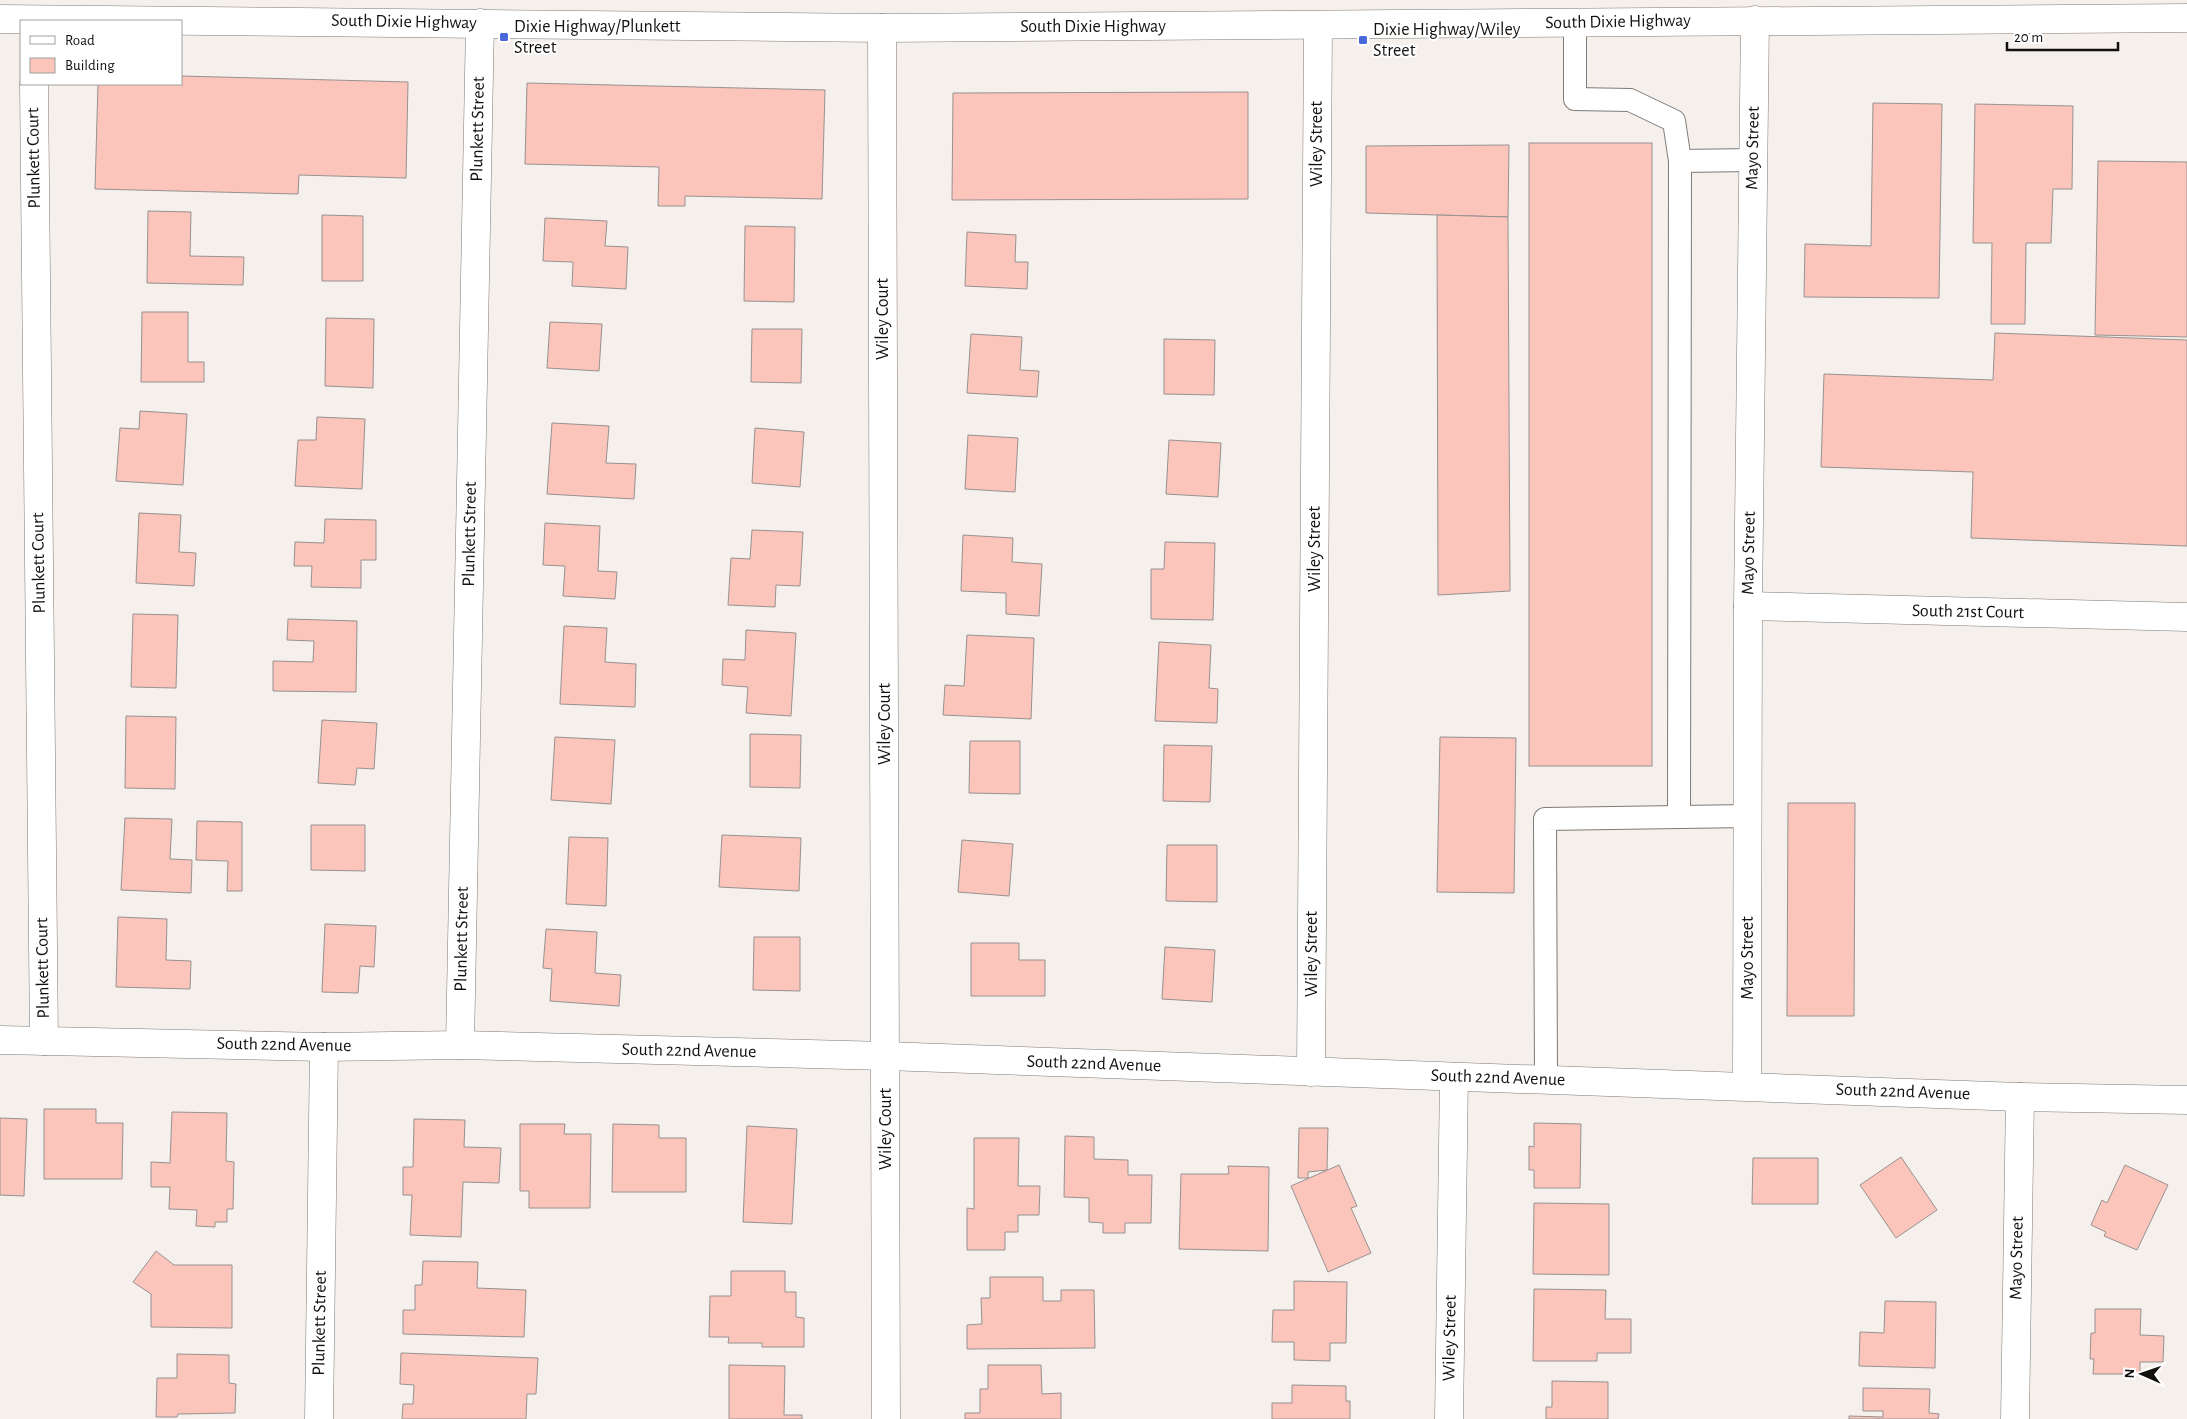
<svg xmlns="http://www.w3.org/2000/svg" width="2187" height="1419" font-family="'Alegreya Sans',sans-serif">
  <rect width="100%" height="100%" fill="#f5f0ec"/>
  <g fill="#fbc5bb" stroke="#989190">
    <polygon points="181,76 408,82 406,178 299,175 298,194 95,189 98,84 181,84"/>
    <polygon points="527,83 825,90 822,199 685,196 685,206 658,206 659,167 525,164"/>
    <polygon points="1248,92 1248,199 952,200 953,93"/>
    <polygon points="1873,103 1942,104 1939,298 1804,297 1805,244 1871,246"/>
    <polygon points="1975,104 2073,106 2072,189 2053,189 2051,243 2026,243 2025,324 1991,324 1992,243 1973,243"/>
    <rect x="1529" y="143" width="123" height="623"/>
    <polygon points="1509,145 1508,217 1366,213 1366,146"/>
    <polygon points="2098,161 2187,162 2187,337 2095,335"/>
    <polygon points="148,211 191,212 190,256 244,257 243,285 147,283"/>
    <polygon points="322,215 363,216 363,281 322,281"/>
    <polygon points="1437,215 1508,217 1510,591 1438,595"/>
    <polygon points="545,218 607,221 605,246 628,247 626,289 572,286 573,262 543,261"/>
    <polygon points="745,226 795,227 794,302 744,301"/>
    <polygon points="967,232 1016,235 1015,262 1028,262 1027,289 965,286"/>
    <polygon points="142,312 188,312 188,362 204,362 204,382 141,382"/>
    <polygon points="326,318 374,319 373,388 325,386"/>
    <polygon points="550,322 602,324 599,371 547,368"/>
    <polygon points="752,329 802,329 801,383 751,382"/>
    <polygon points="1995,333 2187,340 2187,546 1971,538 1973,472 1821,467 1824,374 1993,380"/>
    <polygon points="971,334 1022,337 1020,370 1039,371 1037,397 967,393"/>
    <polygon points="1164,339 1215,340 1214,395 1164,394"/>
    <polygon points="140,411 187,414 183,485 116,481 120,428 139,429"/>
    <polygon points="317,417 365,419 362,489 295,486 298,440 316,440"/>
    <polygon points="552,423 609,426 606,463 636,464 634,499 547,494"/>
    <polygon points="755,428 804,432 800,487 752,483"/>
    <polygon points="968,435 1018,438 1015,492 965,489"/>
    <polygon points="1169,440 1221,443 1218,497 1166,494"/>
    <polygon points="139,513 181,515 179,552 196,553 194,586 136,583"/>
    <polygon points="325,519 376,520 376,560 361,560 361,588 311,587 312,566 294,566 295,542 324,543"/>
    <polygon points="545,523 600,526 598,571 617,572 615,599 563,596 565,566 543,565"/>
    <polygon points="752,530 803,532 800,586 776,585 775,607 728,605 731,558 750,559"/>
    <polygon points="963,535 1013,538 1012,562 1042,564 1039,616 1006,614 1006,593 961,591"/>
    <polygon points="1165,542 1215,543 1213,620 1151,619 1151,569 1164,569"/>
    <polygon points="133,614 178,615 176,688 131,687"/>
    <polygon points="288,619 357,621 356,692 273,691 273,661 313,662 314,641 287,640"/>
    <polygon points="564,626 607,628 605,662 636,664 635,707 560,704"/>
    <polygon points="746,630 796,633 791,716 746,713 748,687 722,685 723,659 745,660"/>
    <polygon points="967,635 1034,638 1031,719 943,715 945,685 964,686"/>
    <polygon points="1159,642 1211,645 1209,688 1218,689 1217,723 1155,721"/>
    <polygon points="126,716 176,717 175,789 125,788"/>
    <polygon points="322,720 377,723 374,769 357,768 355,785 318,783"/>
    <polygon points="750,734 801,735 800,788 750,787"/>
    <polygon points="555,737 615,740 611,804 551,800"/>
    <polygon points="1440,737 1516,738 1514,893 1437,892"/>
    <polygon points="970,741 1020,741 1020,794 969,793"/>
    <polygon points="1164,745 1212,746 1210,802 1163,801"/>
    <polygon points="1788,803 1855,803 1854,1016 1787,1016"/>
    <polygon points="125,818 172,819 170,859 192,860 191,893 121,890"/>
    <polygon points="197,821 242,822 242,891 227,891 228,861 196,860"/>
    <polygon points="311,825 365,825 365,871 311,870"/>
    <polygon points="722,835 801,838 799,891 719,887"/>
    <polygon points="569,837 608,838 606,906 566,904"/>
    <polygon points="962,840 1013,844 1009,896 958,892"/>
    <polygon points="1167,845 1217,845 1217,902 1166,901"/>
    <polygon points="118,917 167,919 166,960 191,961 190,989 116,987"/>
    <polygon points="325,924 376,926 374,967 360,966 358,993 322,992"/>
    <polygon points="546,929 597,932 595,973 621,975 619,1006 550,1001 552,969 543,968"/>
    <polygon points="754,937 800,937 800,991 753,990"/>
    <polygon points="971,943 1019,943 1019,960 1045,960 1045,996 971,996"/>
    <polygon points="1165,947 1215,950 1212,1002 1162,999"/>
    <polygon points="44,1109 96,1109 96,1123 123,1123 122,1179 44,1179"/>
    <polygon points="172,1112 227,1113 226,1161 234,1162 233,1209 227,1209 227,1222 215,1222 215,1227 196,1226 197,1210 169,1209 170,1187 151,1187 151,1162 170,1163"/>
    <polygon points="0,1118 27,1119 24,1196 0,1195"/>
    <polygon points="414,1119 465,1120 464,1147 501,1148 499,1183 463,1182 461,1237 410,1235 412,1195 403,1195 403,1167 413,1167"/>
    <polygon points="1534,1123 1581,1124 1580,1188 1534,1188 1534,1170 1529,1170 1529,1146 1534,1147"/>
    <polygon points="520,1124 565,1124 564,1134 591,1134 590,1208 529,1208 529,1191 520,1191"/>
    <polygon points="613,1124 659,1125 659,1138 686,1138 686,1192 612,1192"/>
    <polygon points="747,1126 797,1129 792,1224 743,1222"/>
    <polygon points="1299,1128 1328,1128 1327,1170 1308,1172 1308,1178 1298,1178"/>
    <polygon points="1065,1136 1094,1137 1094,1159 1128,1160 1128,1175 1152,1175 1151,1223 1125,1223 1125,1233 1103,1233 1103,1223 1089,1222 1089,1198 1064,1197"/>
    <polygon points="974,1138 1019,1138 1018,1186 1040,1186 1039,1215 1018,1215 1018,1232 1005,1232 1005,1250 967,1250 967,1208 974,1209"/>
    <polygon points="1901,1157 1937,1210 1896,1238 1860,1185"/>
    <polygon points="1753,1158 1818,1158 1818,1204 1752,1204"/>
    <polygon points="1339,1165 1357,1206 1351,1208 1371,1253 1328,1272 1291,1186"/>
    <polygon points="2125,1165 2168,1185 2137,1250 2104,1236 2106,1232 2091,1225 2102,1200 2107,1203"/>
    <polygon points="1228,1166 1269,1167 1268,1251 1179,1249 1181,1174 1229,1174"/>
    <polygon points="1534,1203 1609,1204 1609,1275 1533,1274"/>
    <polygon points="156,1251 174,1265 232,1265 232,1328 151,1327 151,1294 133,1282"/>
    <polygon points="423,1261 478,1262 477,1288 526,1290 524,1337 403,1334 403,1310 415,1310 415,1285 422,1285"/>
    <polygon points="731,1271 785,1271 785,1292 796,1292 796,1317 804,1318 804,1347 762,1347 762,1343 728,1343 729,1337 709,1337 710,1296 731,1296"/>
    <polygon points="990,1277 1043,1277 1043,1301 1061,1301 1061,1290 1094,1290 1095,1348 967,1349 967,1325 982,1324 981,1298 990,1298"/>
    <polygon points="1294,1281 1347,1282 1346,1343 1330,1343 1330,1361 1294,1360 1294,1342 1272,1342 1273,1310 1294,1310"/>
    <polygon points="1534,1289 1606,1290 1605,1319 1631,1319 1631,1353 1597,1353 1597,1361 1533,1361"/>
    <polygon points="1885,1301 1936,1302 1935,1368 1859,1366 1860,1332 1884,1333"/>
    <polygon points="2095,1309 2141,1309 2140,1335 2164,1336 2163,1362 2140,1362 2140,1374 2093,1374 2094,1359 2090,1359 2091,1333 2095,1333"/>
    <polygon points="401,1353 538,1358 536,1394 527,1394 526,1419 402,1419 403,1404 413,1404 414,1385 400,1384"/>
    <polygon points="177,1354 229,1355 229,1383 236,1384 235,1413 178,1414 177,1417 156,1417 157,1378 177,1378"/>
    <polygon points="729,1365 785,1366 784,1415 802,1415 802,1419 729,1419"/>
    <polygon points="988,1365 1041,1365 1042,1394 1061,1393 1061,1419 965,1419 965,1413 980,1413 980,1389 988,1389"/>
    <polygon points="1552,1381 1608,1382 1608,1419 1546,1419 1546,1407 1552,1407"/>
    <polygon points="1292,1385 1346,1386 1346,1401 1350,1401 1350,1419 1272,1419 1272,1403 1292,1403"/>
    <polygon points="1863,1388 1930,1389 1929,1413 1939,1414 1938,1419 1849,1419 1849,1416 1883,1417 1883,1411 1863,1411"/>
  </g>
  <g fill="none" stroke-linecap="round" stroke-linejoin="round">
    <g stroke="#7e7a76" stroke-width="24">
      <g id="lane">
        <polyline points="1575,22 1575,99 1630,100 1674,121 1680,161 1679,815"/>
        <polyline points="1680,161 1753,160"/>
        <polyline points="1546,1079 1545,819 1748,816"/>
      </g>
    </g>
    <g stroke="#7e7a76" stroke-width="29">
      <g id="street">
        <polyline points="882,28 886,1419"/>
        <polyline points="34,84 44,1041"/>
        <polyline points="1748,606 2187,617"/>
        <polyline points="0,1040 324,1047 460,1045 886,1056 2020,1097 2187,1100"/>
        <polyline points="460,1045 480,23"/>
        <polyline points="1311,1072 1318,25"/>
        <polyline points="1747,1086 1748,606 1755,20"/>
        <polyline points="319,1419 324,1047"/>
        <polyline points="1449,1419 1454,1077"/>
        <polyline points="2015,1419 2020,1097"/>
      </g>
    </g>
    <g stroke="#7e7a76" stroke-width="29">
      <polyline id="primary" points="0,19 882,28 2187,18"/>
    </g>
    <use href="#lane" stroke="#fff" stroke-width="22"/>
    <use href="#street" stroke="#fff" stroke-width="28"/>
    <use href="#primary" stroke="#fff" stroke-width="28"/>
  </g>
  <g fill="#4968dc" stroke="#fff" stroke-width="2">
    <rect x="499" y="32" width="10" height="10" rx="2.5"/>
    <rect x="1358" y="35" width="10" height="10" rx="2.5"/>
  </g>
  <g text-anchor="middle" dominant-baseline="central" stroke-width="4" stroke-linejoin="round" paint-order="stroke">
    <g font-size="18" fill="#12110f" stroke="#fff">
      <text transform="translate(404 22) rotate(1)">South Dixie Highway</text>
      <text transform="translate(1618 22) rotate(-1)">South Dixie Highway</text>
      <text x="1093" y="27">South Dixie Highway</text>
      <text transform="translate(478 129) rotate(-89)">Plunkett Street</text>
      <text transform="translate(1317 144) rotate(-90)">Wiley Street</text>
      <text transform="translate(1753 148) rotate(-89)">Mayo Street</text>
      <text transform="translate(34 158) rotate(-91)">Plunkett Court</text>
      <text transform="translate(883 319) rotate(-90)">Wiley Court</text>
      <text transform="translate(470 534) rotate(-89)">Plunkett Street</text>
      <text transform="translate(1315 549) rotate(-90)">Wiley Street</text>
      <text transform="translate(1749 553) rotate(-89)">Mayo Street</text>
      <text transform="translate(39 563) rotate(-91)">Plunkett Court</text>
      <text transform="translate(1968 612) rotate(1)">South 21st Court</text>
      <text transform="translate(885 724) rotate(-90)">Wiley Court</text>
      <text transform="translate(462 939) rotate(-89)">Plunkett Street</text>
      <text transform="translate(1312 954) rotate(-90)">Wiley Street</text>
      <text transform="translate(1748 958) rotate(-90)">Mayo Street</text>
      <text transform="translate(43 968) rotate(-91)">Plunkett Court</text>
      <text transform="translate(284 1045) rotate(1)">South 22nd Avenue</text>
      <text transform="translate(689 1051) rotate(1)">South 22nd Avenue</text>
      <text transform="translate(1094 1064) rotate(2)">South 22nd Avenue</text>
      <text transform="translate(1498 1078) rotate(2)">South 22nd Avenue</text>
      <text transform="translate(1903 1092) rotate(2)">South 22nd Avenue</text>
      <text transform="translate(886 1129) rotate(-90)">Wiley Court</text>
      <text transform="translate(2017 1258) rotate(-89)">Mayo Street</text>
      <text transform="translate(320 1323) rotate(-89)">Plunkett Street</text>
      <text transform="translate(1450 1338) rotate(-89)">Wiley Street</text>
    </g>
    <g font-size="18" fill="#12110f" stroke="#fff" text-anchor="start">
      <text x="514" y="27">Dixie Highway/Plunkett<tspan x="514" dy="21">Street</tspan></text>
      <text x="1373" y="30">Dixie Highway/Wiley<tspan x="1373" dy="21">Street</tspan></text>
    </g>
  </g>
  <rect x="20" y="20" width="162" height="65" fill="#ffffff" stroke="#a0a09f"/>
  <rect x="30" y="36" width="25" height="8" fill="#ffffff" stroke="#a0a09f"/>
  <text x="65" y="45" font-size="15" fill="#12110f">Road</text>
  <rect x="30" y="58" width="25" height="15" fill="#fbc5bb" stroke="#a0a09f"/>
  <text x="65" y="70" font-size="15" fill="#12110f">Building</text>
  <g transform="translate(2142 1374) rotate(272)" stroke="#ffffff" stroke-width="4" paint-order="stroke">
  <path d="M0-4L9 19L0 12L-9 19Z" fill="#12110f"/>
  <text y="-8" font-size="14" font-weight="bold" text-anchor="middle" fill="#12110f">N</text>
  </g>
  <path d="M2007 42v8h111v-8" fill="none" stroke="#12110f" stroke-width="2.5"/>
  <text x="2014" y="42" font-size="15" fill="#12110f" stroke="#ffffff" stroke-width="4" paint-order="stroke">20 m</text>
</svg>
